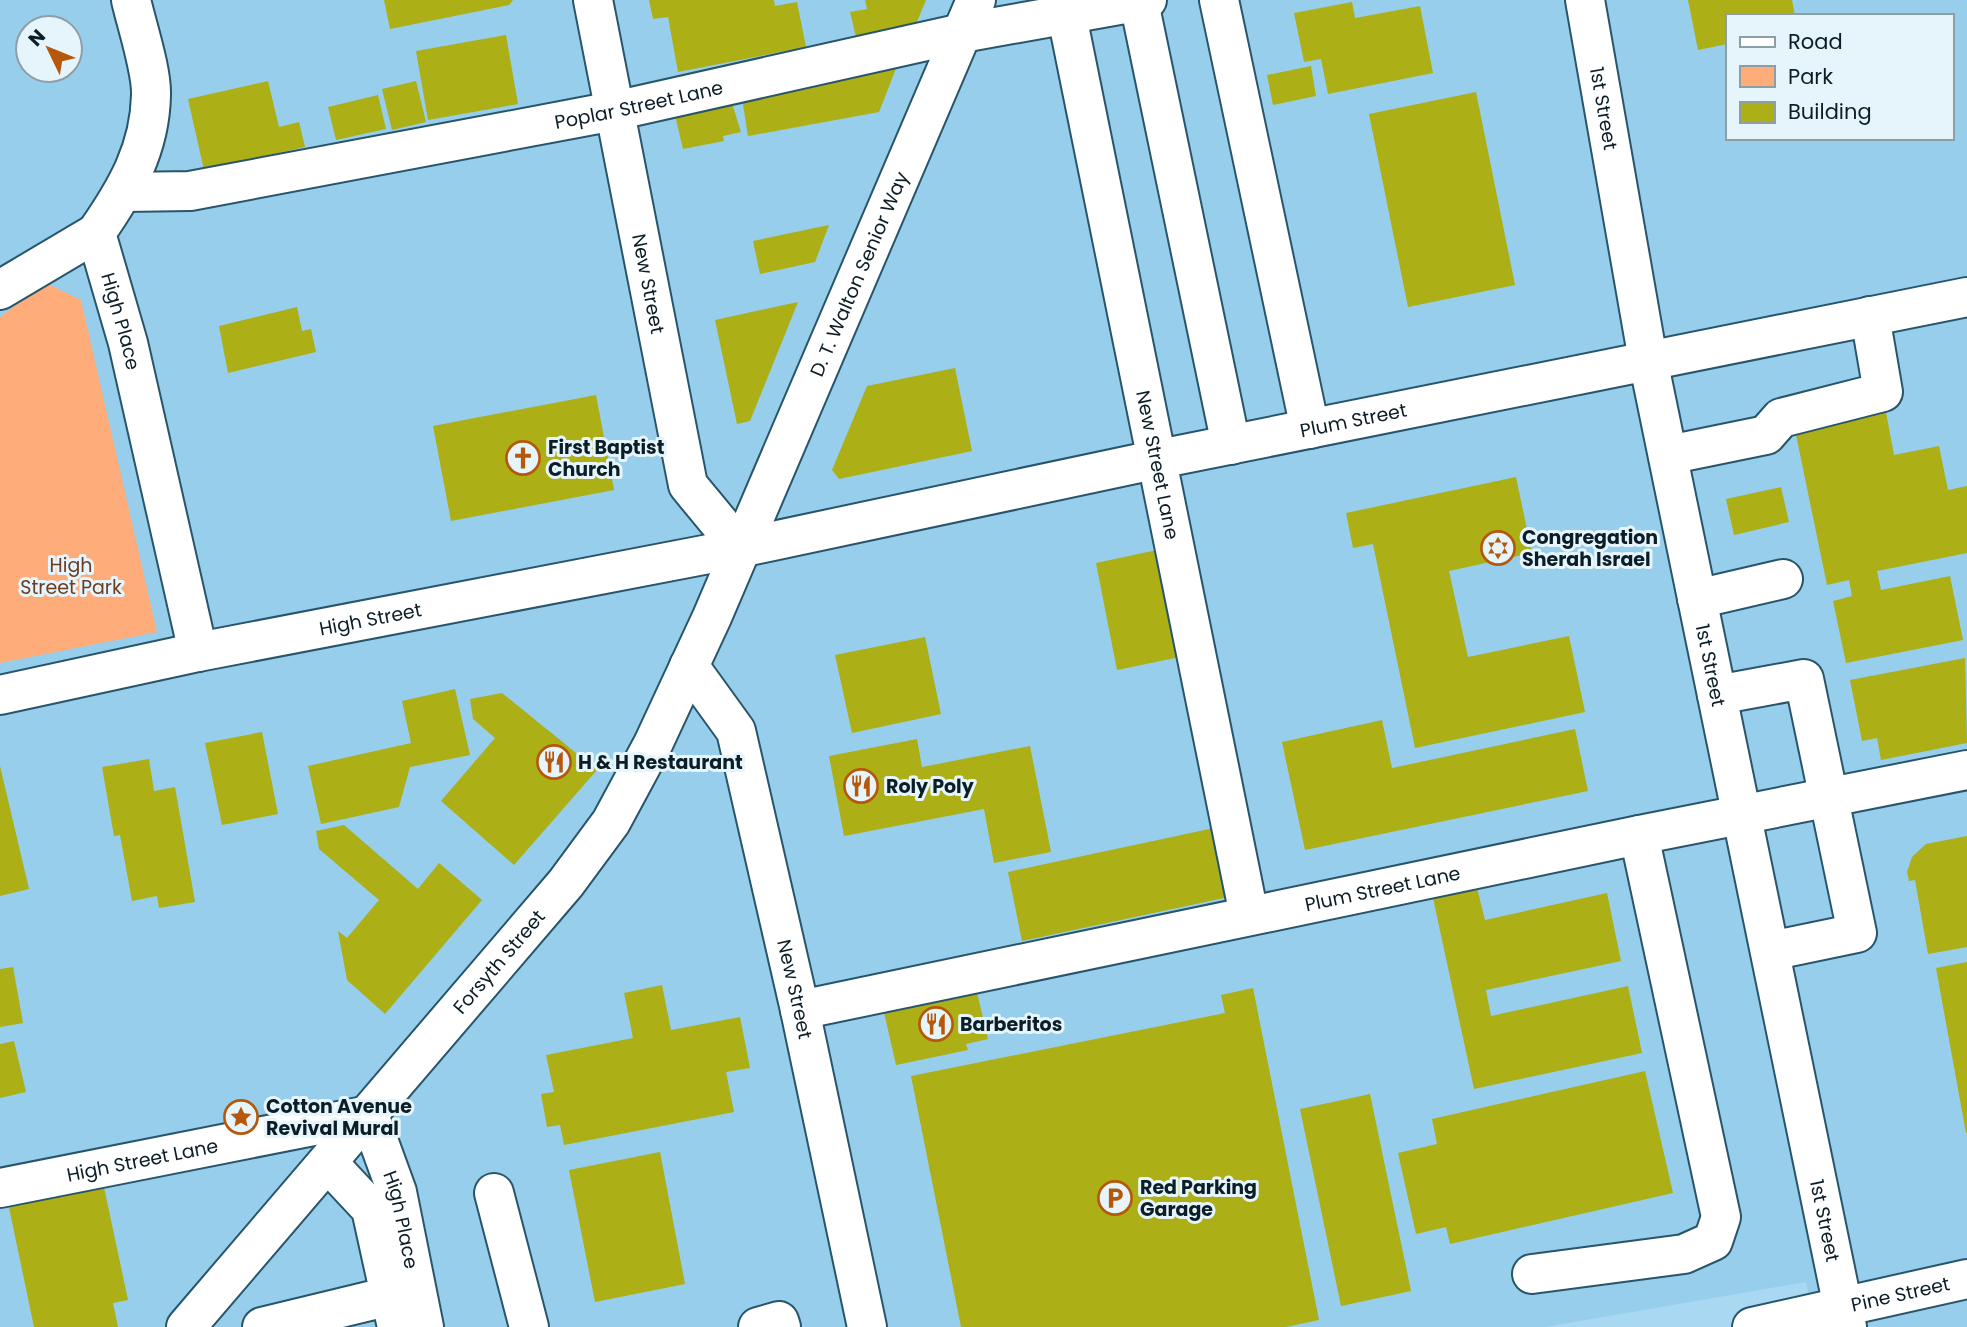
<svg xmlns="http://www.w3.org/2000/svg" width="1967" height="1327" font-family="Poppins,sans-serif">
  <rect width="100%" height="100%" fill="#a9d9f2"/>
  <path fill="#96ceeb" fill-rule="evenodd" d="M0,0H1967V1327H1815L1806,1282L1545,1327H0ZM1727,16H1951V138H1727ZM28,28H70V70H28Z"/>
  <polygon fill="#ffac7b" points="46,283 81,300 157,632 0,663 0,317"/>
  <g fill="#acaf15">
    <polygon points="384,0 513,0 509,5 390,29"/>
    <polygon points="649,0 774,0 775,6 797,2 806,47 678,72 668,17 653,19"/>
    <polygon points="865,0 926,0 914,29 856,37 850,12 867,9"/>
    <polygon points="1688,0 1792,0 1795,16 1727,16 1727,44 1698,50"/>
    <polygon points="1352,2 1355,18 1420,6 1433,73 1328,94 1321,59 1304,62 1294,13"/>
    <polygon points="506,35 518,104 428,120 416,51"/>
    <polygon points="897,66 879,112 748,136 741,92"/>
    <polygon points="1311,66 1316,96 1273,105 1267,75"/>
    <polygon points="268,81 279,127 299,122 305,147 204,170 188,99"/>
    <polygon points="416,81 426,122 392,130 382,89"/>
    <polygon points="1476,92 1515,285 1408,307 1369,114"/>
    <polygon points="378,95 386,129 336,140 328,107"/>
    <polygon points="731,100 741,132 723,136 724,141 683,149 674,111"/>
    <polygon points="829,225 815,262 760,274 753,241"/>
    <polygon points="798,302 750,421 737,424 715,320"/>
    <polygon points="297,307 302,331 311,329 316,352 228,373 219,326"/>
    <polygon points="955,368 972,451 839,479 832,470 867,386"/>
    <polygon points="596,395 614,490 451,521 433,426"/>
    <polygon points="1885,407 1894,455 1939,446 1948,490 1967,486 1967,553 1877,571 1881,590 1950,576 1963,640 1846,663 1833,601 1852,596 1849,580 1827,585 1794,425"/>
    <polygon points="1516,477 1532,553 1449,571 1468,657 1569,636 1585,712 1415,748 1373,544 1353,548 1346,513"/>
    <polygon points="1781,487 1789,522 1734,535 1726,499"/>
    <polygon points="1157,550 1180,657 1117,670 1096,563"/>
    <polygon points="925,637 941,714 852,733 835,655"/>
    <polygon points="1965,658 1967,743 1881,760 1877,738 1862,741 1850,680"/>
    <polygon points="455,689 470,755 410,767 399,807 321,824 308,766 411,743 402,701"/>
    <polygon points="502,693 597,770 514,865 441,801 495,738 473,719 470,699"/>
    <polygon points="1382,720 1392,768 1575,729 1588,791 1305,850 1282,742"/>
    <polygon points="262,732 278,814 222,825 205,743"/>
    <polygon points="917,739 922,767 1030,746 1051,852 994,863 984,809 844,836 829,756"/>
    <polygon points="149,759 154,791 175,787 195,902 159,908 157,896 132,901 120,835 114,836 102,767"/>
    <polygon points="0,766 29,889 0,896"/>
    <polygon points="344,825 418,889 439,863 482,900 385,1014 347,980 338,931 347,938 379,900 319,849 316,831"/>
    <polygon points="1228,825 1243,894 1022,941 1008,872"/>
    <polygon points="1967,836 1967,947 1928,954 1915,880 1909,881 1907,872 1912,857 1926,844"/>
    <polygon points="1477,888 1485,920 1607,893 1621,961 1486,990 1491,1016 1628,986 1642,1053 1474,1089 1433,898"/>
    <polygon points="1967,962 1967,1133 1966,1133 1936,968"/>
    <polygon points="13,967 23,1023 0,1027 0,969"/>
    <polygon points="662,985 671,1030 740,1017 750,1068 726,1072 734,1112 564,1145 560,1125 547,1127 541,1094 554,1092 546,1055 633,1038 624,993"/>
    <polygon points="976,988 988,1039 966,1044 968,1050 896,1065 883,1008"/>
    <polygon points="1253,988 1319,1320 1286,1327 961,1327 911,1076 1225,1013 1221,995"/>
    <polygon points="14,1041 26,1092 0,1098 0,1044"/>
    <polygon points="1645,1071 1673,1193 1450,1244 1446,1227 1416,1234 1398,1153 1437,1144 1432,1119"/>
    <polygon points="1370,1094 1411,1291 1341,1306 1300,1109"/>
    <polygon points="660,1152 685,1284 595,1302 569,1170"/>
    <polygon points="102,1178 128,1300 113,1303 118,1327 34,1327 7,1198"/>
  </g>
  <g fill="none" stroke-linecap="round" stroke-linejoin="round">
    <g stroke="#28556a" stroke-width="42">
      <g id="minor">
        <path id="s1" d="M131,0C137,26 152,71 151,95C150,149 126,190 96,233L128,343L198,652"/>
        <path id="s2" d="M593,0L688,485L740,548"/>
        <polyline points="1219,0 1310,429"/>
        <path id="s3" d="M1585,0L1648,360L1847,1327"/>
        <polyline points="1139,2 1231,445"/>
        <path id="s4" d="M1067,16L1249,915"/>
        <path id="s5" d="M125,192L190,191L614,111L962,33L1147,0"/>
        <polyline points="0,290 96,233"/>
        <polyline points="1668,455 1766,435 1781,418 1883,392 1870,316"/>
        <polyline points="1697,599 1783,579"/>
        <path id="s6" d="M689,666L736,731L800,1010L867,1327"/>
        <path id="s7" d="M0,695L198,652L740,548L1154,460L1967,297"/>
        <polyline points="1717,695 1804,679 1857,933 1770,951"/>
        <path id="s8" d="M800,1010L1639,835L1967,770"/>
        <polyline points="328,1163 371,1209 397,1327"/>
        <path id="s9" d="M0,1188L369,1115L397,1192L424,1327"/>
        <polyline points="494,1193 529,1327"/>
        <polyline points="1532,1274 1684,1254 1713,1241 1721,1217 1639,835"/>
        <path id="s10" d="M186,1327L566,883L611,822L653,744L712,617L976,0"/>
        <polyline points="262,1327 390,1296"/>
        <polyline points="758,1327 779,1321 781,1327"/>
        <path id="s11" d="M1752,1327L1967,1279"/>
      </g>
    </g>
    <use href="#minor" stroke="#fff" stroke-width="38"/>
  </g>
  <defs>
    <g id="church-ring" transform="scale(1.75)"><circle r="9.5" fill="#e6f4fc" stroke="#b6580b" stroke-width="1.5"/><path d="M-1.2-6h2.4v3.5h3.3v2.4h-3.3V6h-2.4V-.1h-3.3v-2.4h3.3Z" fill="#b6580b"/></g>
    <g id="synagogue-ring" transform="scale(1.75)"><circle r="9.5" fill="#e6f4fc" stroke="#b6580b" stroke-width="1.5"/><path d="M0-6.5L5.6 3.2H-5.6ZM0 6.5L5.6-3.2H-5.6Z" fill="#b6580b"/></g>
    <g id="restaurant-ring" transform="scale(1.75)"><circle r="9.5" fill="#e6f4fc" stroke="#b6580b" stroke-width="1.5"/><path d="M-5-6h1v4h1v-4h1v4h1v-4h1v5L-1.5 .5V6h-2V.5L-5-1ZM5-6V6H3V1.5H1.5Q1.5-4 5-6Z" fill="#b6580b"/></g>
    <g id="sight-ring" transform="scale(1.75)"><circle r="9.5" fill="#e6f4fc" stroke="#b6580b" stroke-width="1.5"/><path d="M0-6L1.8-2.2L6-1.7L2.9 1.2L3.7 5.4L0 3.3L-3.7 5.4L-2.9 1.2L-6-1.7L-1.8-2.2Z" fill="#b6580b"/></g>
    <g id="parking-ring" transform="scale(1.75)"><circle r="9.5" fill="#e6f4fc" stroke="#b6580b" stroke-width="1.5"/><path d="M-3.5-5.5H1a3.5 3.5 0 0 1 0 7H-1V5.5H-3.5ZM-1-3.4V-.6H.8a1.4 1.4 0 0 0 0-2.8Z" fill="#b6580b"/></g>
  </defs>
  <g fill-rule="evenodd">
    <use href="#church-ring" x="523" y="458"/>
    <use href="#synagogue-ring" x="1498" y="548"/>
    <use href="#restaurant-ring" x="554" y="762"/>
    <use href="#restaurant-ring" x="861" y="786"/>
    <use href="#restaurant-ring" x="936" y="1024"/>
    <use href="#sight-ring" x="241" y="1117"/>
    <use href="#parking-ring" x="1115" y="1198"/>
  </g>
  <g text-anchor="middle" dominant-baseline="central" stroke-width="6" stroke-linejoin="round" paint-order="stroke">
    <g font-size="19" fill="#0b1e27" stroke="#e6f4fc">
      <text stroke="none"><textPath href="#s5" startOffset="522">Poplar Street Lane</textPath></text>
      <text stroke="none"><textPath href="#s3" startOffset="110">1st Street</textPath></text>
      <text stroke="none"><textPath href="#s10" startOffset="1262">D. T. Walton Senior Way</textPath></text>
      <text stroke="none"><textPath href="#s2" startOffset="289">New Street</textPath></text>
      <text stroke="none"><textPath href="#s1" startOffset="340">High Place</textPath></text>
      <text stroke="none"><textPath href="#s7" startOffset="1381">Plum Street</textPath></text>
      <text stroke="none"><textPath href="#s4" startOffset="458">New Street Lane</textPath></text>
      <text stroke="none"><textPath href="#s7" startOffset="378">High Street</textPath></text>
      <text stroke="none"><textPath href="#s3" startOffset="677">1st Street</textPath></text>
      <text stroke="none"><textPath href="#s8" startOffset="595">Plum Street Lane</textPath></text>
      <text stroke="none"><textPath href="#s10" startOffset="481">Forsyth Street</textPath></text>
      <text stroke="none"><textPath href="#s6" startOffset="345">New Street</textPath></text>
      <text stroke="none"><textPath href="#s9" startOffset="145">High Street Lane</textPath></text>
      <text stroke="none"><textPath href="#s9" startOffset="486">High Place</textPath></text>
      <text stroke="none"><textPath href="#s3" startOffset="1244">1st Street</textPath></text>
      <text stroke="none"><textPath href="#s11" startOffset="152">Pine Street</textPath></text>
    </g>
    <g font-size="19" font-weight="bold" fill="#0b1e27" stroke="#e6f4fc" text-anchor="start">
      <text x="548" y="447">First Baptist<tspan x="548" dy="22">Church</tspan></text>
      <text x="1522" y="537">Congregation<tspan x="1522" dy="22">Sherah Israel</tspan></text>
      <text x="578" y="762">H &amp; H Restaurant</text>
      <text x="886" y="786">Roly Poly</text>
      <text x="960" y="1024">Barberitos</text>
      <text x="266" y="1106">Cotton Avenue<tspan x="266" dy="22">Revival Mural</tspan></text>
      <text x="1140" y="1187">Red Parking<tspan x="1140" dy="22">Garage</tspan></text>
    </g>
    <g font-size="19" fill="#6a3d22" stroke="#e6f4fc">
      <text x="71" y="565">High<tspan x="71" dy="22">Street Park</tspan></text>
    </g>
  </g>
  <rect x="1726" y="14" width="228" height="126" fill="#e6f4fc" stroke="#8e9ea7" stroke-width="2"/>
  <rect x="1740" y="37" width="35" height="10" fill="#ffffff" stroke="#8e9ea7" stroke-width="2"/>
  <text x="1788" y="49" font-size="21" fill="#0b1e27">Road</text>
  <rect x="1740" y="66" width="35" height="21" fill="#ffac7b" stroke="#8e9ea7" stroke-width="2"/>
  <text x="1788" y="84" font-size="21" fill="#0b1e27">Park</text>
  <rect x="1740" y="102" width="35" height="21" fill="#acaf15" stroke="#8e9ea7" stroke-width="2"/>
  <text x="1788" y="119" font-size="21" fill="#0b1e27">Building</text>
  <g transform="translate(49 49) rotate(313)"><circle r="33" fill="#e6f4fc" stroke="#8e9ea7" stroke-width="2"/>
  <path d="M0-5L12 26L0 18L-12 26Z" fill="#b6580b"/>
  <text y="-10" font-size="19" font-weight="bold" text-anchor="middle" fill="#0b1e27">N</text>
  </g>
</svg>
